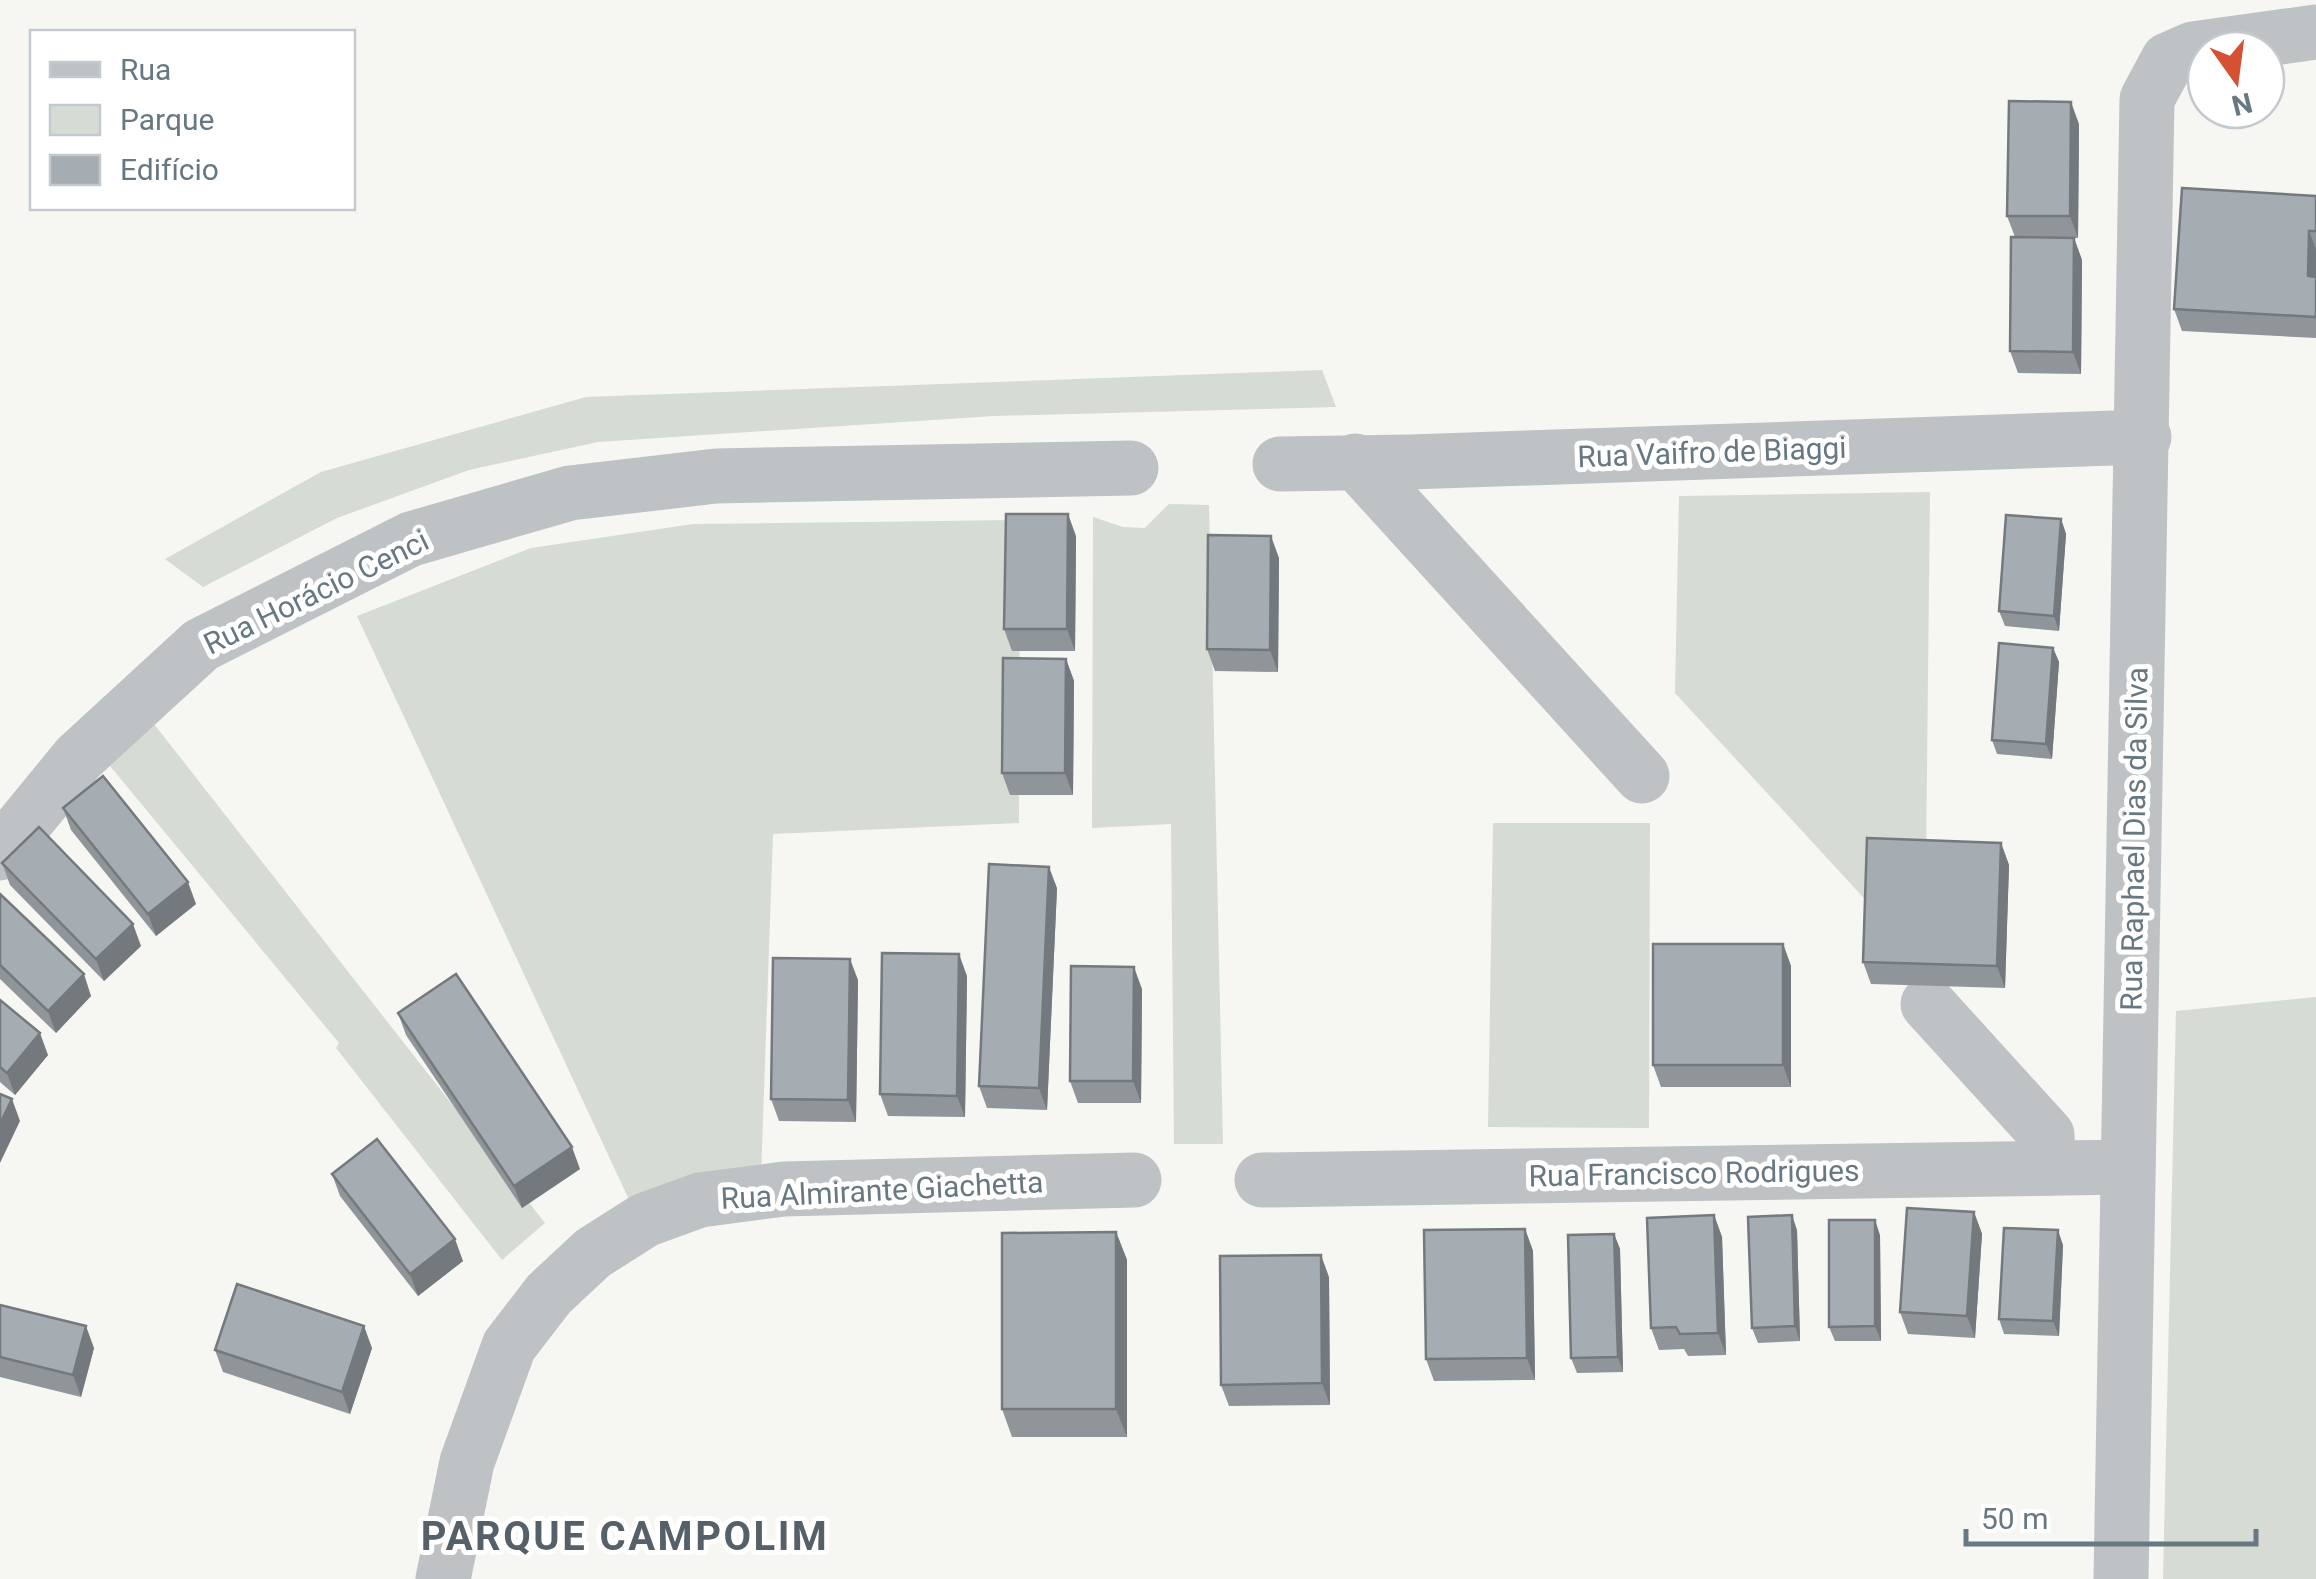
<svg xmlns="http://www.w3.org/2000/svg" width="2316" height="1579" font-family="Roboto,sans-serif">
  <rect width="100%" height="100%" fill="#f6f6f3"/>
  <g fill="#d6dbd3">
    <polygon points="1322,370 1336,407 994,416 598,442 469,470 337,518 203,587 165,559 321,472 586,397"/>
    <polygon points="1930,492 1926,862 1873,908 1675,693 1679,496"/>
    <polygon points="1169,504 1209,505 1223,1144 1174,1144 1171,824 1092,828 1093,517 1123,527 1145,528"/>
    <polygon points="1020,520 1019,823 773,834 761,1177 632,1206 357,616 531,548 693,524"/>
    <polygon points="154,724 545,1223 502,1260 336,1048 339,1043 110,766"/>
    <polygon points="1493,823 1650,823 1649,1128 1488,1127"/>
    <polygon points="2316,997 2316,1579 2163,1579 2176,1011"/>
  </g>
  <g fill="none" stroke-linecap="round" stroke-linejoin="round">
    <g stroke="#bec2c5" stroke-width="55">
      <polyline points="1355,461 1642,776"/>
      <polyline points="1280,464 1410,462 2144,437"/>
      <polyline points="0,853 78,758 201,645 411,539 570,493 716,476 1131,468"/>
      <polyline points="1928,1004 2047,1135 2048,1168"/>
      <polyline points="1262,1180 2126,1167"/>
      <polyline points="443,1579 467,1462 509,1346 549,1294 593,1253 645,1220 700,1200 784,1189 1134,1180"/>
      <path d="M2121,1579C2126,1085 2142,592 2147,99L2168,60L2193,49L2316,32"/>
    </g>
  </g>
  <g fill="#8f9599">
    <polygon points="2079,124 2078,238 2074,238 2082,260 2081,374 2018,373 2010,351 2015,237 2007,216"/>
    <polygon points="2316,196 2316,338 2182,331 2174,309"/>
    <polygon points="2061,519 2066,534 2059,631 2005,626 1999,611"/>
    <polygon points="1076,536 1075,651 1012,651 1004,629"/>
    <polygon points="1279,558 1278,672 1215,671 1207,649"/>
    <polygon points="2053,648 2059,662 2052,759 1997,754 1992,740"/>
    <polygon points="1066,659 1074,681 1073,795 1010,795 1002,773"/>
    <polygon points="63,808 196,904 156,936 71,830"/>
    <polygon points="2001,843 2009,865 2005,988 1871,984 1863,962"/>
    <polygon points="2,863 141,946 104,981 10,885"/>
    <polygon points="1057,888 1047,1110 987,1108 979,1086"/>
    <polygon points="0,894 91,996 56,1033 0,979"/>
    <polygon points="1783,944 1791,966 1791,1087 1661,1087 1653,1065"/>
    <polygon points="967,976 965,1117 888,1116 880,1094"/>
    <polygon points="858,980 856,1122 779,1121 771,1099"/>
    <polygon points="1142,989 1141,1103 1078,1103 1070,1081"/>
    <polygon points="0,1000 48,1055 15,1095 0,1082"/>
    <polygon points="398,1013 580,1169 522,1208 406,1035"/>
    <polygon points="332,1174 463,1261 418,1296 340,1196"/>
    <polygon points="1974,1212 1982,1234 1975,1338 1908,1334 1900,1312"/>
    <polygon points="1714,1215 1722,1237 1726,1355 1688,1356 1684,1349 1659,1350 1651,1328"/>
    <polygon points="1525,1229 1533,1251 1535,1380 1434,1381 1426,1359"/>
    <polygon points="1797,1230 1800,1341 1758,1343 1752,1328"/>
    <polygon points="1116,1232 1127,1260 1127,1437 1012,1437 1002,1409"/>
    <polygon points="1614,1234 1620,1249 1623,1372 1577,1373 1571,1358"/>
    <polygon points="1880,1235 1881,1341 1835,1341 1829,1327"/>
    <polygon points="2063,1245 2059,1336 2004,1334 1999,1319"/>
    <polygon points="1329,1277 1330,1405 1229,1406 1221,1385"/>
    <polygon points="0,1305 94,1348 81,1397 0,1377"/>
    <polygon points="372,1348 350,1414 223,1372 215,1350"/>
  </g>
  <g fill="#74797d">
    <polygon points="2071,102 2079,124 2078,238 2070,216"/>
    <polygon points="2309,231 2316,249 2316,298 2308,276"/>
    <polygon points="2074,238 2082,260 2081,374 2073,352"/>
    <polygon points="1068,514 1076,536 1075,651 1067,629"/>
    <polygon points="2061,519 2066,534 2059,631 2054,616"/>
    <polygon points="1271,536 1279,558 1278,672 1270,650"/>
    <polygon points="2053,648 2059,662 2052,759 2046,744"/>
    <polygon points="1066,659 1074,681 1073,795 1065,773"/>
    <polygon points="2001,843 2009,865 2005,988 1997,966"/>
    <polygon points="1049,867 1057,888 1047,1110 1039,1088"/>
    <polygon points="188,882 196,904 156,936 148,914"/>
    <polygon points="133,924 141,946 104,981 96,959"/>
    <polygon points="1783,944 1791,966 1791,1087 1783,1065"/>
    <polygon points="959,954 967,976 965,1117 957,1096"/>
    <polygon points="850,959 858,980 856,1122 848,1100"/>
    <polygon points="1134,967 1142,989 1141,1103 1133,1081"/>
    <polygon points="84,974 91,996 56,1033 48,1011"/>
    <polygon points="40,1033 48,1055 15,1095 7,1073"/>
    <polygon points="12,1099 20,1121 0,1163 0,1124"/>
    <polygon points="572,1147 580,1169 522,1208 514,1186"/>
    <polygon points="1974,1212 1982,1234 1975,1338 1967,1316"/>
    <polygon points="1714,1215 1722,1237 1726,1355 1718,1333"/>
    <polygon points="1792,1215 1797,1230 1800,1341 1795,1326"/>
    <polygon points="1875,1220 1880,1235 1881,1341 1875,1326"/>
    <polygon points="1525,1229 1533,1251 1535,1380 1527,1358"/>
    <polygon points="2058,1230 2063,1245 2059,1336 2053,1321"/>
    <polygon points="1116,1232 1127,1260 1127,1437 1116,1409"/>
    <polygon points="1614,1234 1620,1249 1623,1372 1618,1357"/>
    <polygon points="455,1239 463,1261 418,1296 410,1274"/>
    <polygon points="1321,1255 1329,1277 1330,1405 1322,1383"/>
    <polygon points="86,1326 94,1348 81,1397 73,1375"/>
    <polygon points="364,1326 372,1348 350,1414 342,1392"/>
  </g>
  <g fill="#a6adb2" stroke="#74797d" stroke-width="2.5">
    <polygon points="2009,101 2071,102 2070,216 2007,216"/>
    <polygon points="2182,188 2316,196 2316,231 2309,231 2308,276 2316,277 2316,317 2174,309"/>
    <polygon points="2011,237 2074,238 2073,352 2010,351"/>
    <polygon points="1006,514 1068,514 1067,629 1004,629"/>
    <polygon points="2006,515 2061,519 2054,616 1999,611"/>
    <polygon points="1208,535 1271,536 1270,650 1207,649"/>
    <polygon points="1999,643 2053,648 2046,744 1992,740"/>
    <polygon points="1003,658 1066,659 1065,773 1002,773"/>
    <polygon points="103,776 188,882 148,914 63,808"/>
    <polygon points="39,827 133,924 96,959 2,863"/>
    <polygon points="1867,838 2001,843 1997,966 1863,962"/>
    <polygon points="989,864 1049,867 1039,1088 979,1086"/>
    <polygon points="0,894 84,974 48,1011 0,965"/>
    <rect x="1653" y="944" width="130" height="121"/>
    <polygon points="882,953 959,954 957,1096 880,1094"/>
    <polygon points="773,958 850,959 848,1100 771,1099"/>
    <polygon points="1071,966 1134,967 1133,1081 1070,1081"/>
    <polygon points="456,974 572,1147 514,1186 398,1013"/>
    <polygon points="0,1000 40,1033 7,1073 0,1067"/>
    <polygon points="0,1094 12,1099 0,1124"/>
    <polygon points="377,1139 455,1239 410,1274 332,1174"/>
    <polygon points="1907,1208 1974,1212 1967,1316 1900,1312"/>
    <polygon points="1714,1215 1718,1333 1680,1334 1676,1327 1651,1328 1647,1218"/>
    <polygon points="1792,1215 1795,1326 1752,1328 1748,1217"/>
    <polygon points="1829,1220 1875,1220 1875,1326 1829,1327"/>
    <polygon points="2004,1228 2058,1230 2053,1321 1999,1319"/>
    <polygon points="1525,1229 1527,1358 1426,1359 1424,1230"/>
    <polygon points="1116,1232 1116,1409 1002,1409 1002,1233"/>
    <polygon points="1614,1234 1618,1357 1571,1358 1568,1235"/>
    <polygon points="1321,1255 1322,1383 1221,1385 1220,1256"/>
    <polygon points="237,1284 364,1326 342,1392 215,1350"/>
    <polygon points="0,1305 86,1326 73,1375 0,1357"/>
  </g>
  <g text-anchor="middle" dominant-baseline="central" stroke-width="10" stroke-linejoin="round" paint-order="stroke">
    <g font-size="30" fill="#687882" stroke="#fff">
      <text transform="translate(1712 452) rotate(-2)">Rua Vaifro de Biaggi</text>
      <text transform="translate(316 592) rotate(-26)">Rua Horácio Cenci</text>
      <text transform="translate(2134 839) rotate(-89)">Rua Raphael Dias da Silva</text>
      <text transform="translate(1694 1173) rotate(-1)">Rua Francisco Rodrigues</text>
      <text transform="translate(882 1190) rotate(-3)">Rua Almirante Giachetta</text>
    </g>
    <g font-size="40" font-weight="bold" letter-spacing="2.5" fill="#556068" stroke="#fff">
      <text x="625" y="1536">PARQUE CAMPOLIM</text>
    </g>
  </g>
  <rect x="30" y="30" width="325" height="180" fill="#ffffff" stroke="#c3c9cd" stroke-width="2.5"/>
  <rect x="50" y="62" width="50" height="15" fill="#bec2c5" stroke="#c3c9cd" stroke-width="2.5"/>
  <text x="120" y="80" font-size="30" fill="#687882">Rua</text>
  <rect x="50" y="105" width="50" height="30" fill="#d6dbd3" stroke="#c3c9cd" stroke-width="2.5"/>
  <text x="120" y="130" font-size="30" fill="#687882">Parque</text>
  <rect x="50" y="155" width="50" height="30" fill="#a6adb2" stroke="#c3c9cd" stroke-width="2.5"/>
  <text x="120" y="180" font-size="30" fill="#687882">Edifício</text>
  <g transform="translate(2236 80) rotate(166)"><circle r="48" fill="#ffffff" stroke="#c3c9cd" stroke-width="2.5"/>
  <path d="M0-8L18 38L0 25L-18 38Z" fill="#d65134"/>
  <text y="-15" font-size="28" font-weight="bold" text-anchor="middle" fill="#687882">N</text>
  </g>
  <path d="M1966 1529v15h290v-15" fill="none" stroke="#687882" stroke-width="5"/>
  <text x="1981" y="1529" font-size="30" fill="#687882" stroke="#ffffff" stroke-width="8" paint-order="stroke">50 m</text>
</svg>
